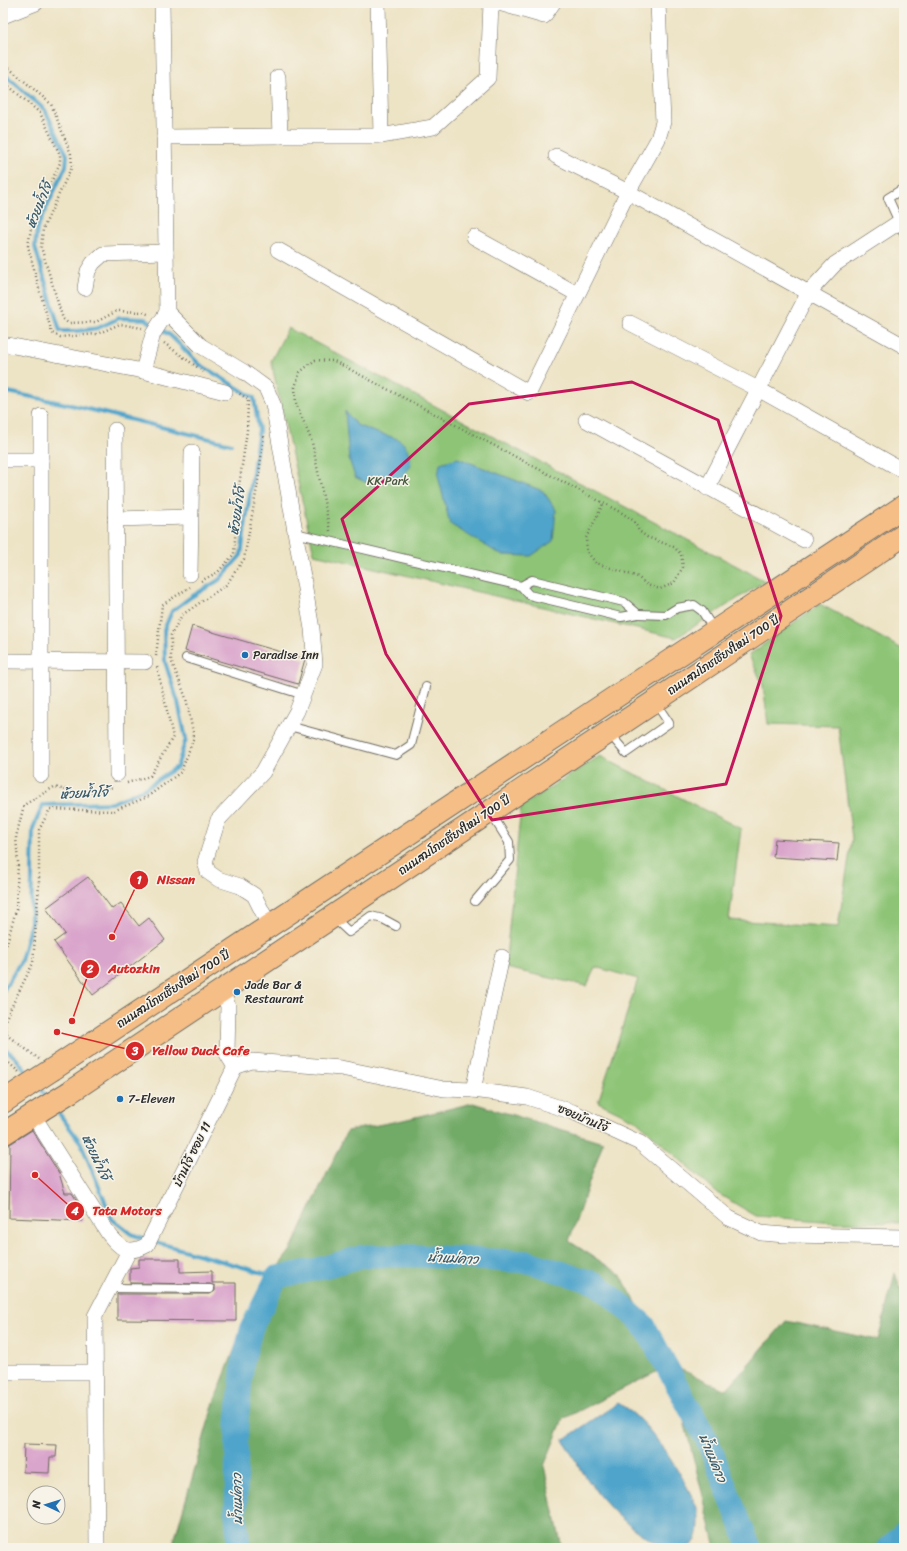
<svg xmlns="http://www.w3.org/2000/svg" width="907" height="1551" font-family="Sriracha,'Playpen Sans Thai',sans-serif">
  <rect width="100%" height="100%" fill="#f7f3e8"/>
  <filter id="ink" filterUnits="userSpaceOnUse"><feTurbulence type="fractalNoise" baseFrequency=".025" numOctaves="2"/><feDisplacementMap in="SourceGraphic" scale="8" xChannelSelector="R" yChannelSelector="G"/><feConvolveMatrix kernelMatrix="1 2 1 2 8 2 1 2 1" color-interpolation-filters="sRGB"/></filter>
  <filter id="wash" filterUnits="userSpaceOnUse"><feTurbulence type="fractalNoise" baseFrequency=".012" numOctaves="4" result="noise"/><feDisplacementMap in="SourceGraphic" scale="16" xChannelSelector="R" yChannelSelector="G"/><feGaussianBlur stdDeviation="0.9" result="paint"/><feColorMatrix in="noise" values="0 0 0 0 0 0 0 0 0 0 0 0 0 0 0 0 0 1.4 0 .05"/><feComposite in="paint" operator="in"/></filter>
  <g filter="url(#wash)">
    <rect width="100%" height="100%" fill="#ede3c5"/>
    <g fill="#8dc476" stroke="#5c7850">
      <polygon points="288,328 765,581 676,638 314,554 271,361"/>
      <polygon points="820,604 904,650 904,1223 836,1222 756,1216 717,1193 637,1121 598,1102 638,979 595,967 587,986 505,968 521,806 600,756 741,829 729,920 838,927 852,839 838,726 768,724 763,685 749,655"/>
    </g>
    <polygon fill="#72aa67" stroke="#4e6a49" points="473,1103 603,1142 569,1241 620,1274 671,1365 726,1390 786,1321 878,1340 895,1273 904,1299 904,1548 716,1548 670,1365 563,1419 544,1466 562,1548 172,1548 214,1402 255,1297 290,1251 347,1131 403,1120"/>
    <g fill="#4fa4cb" stroke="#3d687b">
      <path d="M345,411C349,415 352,421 357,425C360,427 365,428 369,430C392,439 409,434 411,466L400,479L371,485L355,477L349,459Z"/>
      <polygon points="458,458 543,491 556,510 553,541 531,556 501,555 450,524 438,476 440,463"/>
      <path d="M618,1403C630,1410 641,1420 650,1431C663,1446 698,1499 699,1517C699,1523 699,1534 696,1539C693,1546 687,1548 679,1548C650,1548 615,1515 598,1494C585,1477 574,1458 563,1440Z"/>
    </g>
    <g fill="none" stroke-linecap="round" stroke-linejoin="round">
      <g stroke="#4fa4cb" stroke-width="4">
        <polyline points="3,73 45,110 67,155 66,166 37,228 35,247 60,331 78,331 98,328 119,318 145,319 155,326"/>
        <polyline points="3,391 71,405 231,444"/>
        <polyline points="3,991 21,961 31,923 33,828 43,805 112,803 144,789 177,767 186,739 178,702 165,662 164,630 172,611 191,597 219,580 241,555 259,430 254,398 199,364 171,336 161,329"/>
        <polyline points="3,1047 15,1057 30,1076"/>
        <polyline points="38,1086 47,1098"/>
        <polyline points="55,1108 81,1143 112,1219 131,1234 146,1239"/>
        <polyline points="152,1241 277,1277"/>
      </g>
      <g stroke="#4fa4cb" stroke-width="23">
        <polyline points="239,1548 236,1513 237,1423 243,1361 252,1327 277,1277 314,1270 364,1256 418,1256 529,1262 598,1284 644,1325 708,1442 750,1548"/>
        <polyline points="889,1548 904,1533"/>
      </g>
    </g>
    <g id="blocks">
      <g fill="#daa5cc">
        <polygon points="192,626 305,659 298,684 185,651"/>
        <polygon points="775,839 839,843 837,861 773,857"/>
        <polygon points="88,877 112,909 121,903 139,926 149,918 165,940 93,995 54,942 65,934 46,908"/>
        <polygon points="32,1130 59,1173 65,1193 72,1193 77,1201 83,1221 9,1218 10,1144"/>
        <polygon points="139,1259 180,1259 180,1272 212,1271 212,1283 236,1283 236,1321 117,1320 117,1294 210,1294 215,1291 215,1286 210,1284 130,1283 130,1268 139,1267"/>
        <polygon points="24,1444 57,1445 56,1457 50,1457 49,1473 23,1472"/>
      </g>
    </g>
  </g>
  <g filter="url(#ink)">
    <use href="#blocks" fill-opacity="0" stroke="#6f6b61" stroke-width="1"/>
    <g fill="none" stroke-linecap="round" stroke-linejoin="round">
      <g stroke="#6f6b61" stroke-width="10">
        <g id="lane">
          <polyline points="904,188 888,198 904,233"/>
          <polyline points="295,533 521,586 529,595 621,617 638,614 624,602 532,580 521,586"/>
          <polyline points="638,614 666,615 677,608 694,605 702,611 714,630"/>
          <polyline points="186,658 304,695"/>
          <polyline points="289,726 396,755 411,745 426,687"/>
          <polyline points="609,733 626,753 669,723 655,702"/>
          <polyline points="475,901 510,860 509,842 490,812"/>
          <polyline points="333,917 349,932 371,916 383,919 396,926"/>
          <polyline points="109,1288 210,1289"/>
        </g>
      </g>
      <g stroke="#6f6b61" stroke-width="16">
        <g id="street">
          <polyline points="162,3 167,312 201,346 244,372 266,388 273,404 312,629 315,664 297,711 263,772 218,820 205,862 208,872 218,879 240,886 254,895 269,925"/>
          <polyline points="378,3 381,136"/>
          <polyline points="499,3 544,16 553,3"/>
          <polyline points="3,16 36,3"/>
          <polyline points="278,77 280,136"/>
          <polyline points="164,137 280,136 381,136 433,127 488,78 491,3"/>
          <polyline points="556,156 628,192 904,346"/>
          <polyline points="474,237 577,294"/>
          <polyline points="278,250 529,393 628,192 658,139 663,122 658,3"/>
          <polyline points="85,288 88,271 93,263 103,254 166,252"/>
          <polyline points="630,323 758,389 904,471"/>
          <polyline points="3,344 143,371 225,392"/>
          <polyline points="143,371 153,334 167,312"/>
          <polyline points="586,420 804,540"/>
          <polyline points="115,430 117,774"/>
          <polyline points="3,460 41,460"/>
          <polyline points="707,488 809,292 835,264 904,219"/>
          <polyline points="115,519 190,517"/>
          <polyline points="190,574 192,452"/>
          <polyline points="3,661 145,662"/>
          <polyline points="41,775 41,416"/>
          <polyline points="222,990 228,1006 227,1054 235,1067"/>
          <polyline points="235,1067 252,1061 341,1068 444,1089 473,1090 527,1097 573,1112 640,1143 729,1218 761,1233 785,1235 904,1237"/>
          <polyline points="473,1090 502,957"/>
          <path d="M33,1115L108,1233C120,1248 127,1256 147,1245L235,1067"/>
          <polyline points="3,1372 95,1372"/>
          <polyline points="97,1548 95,1316 129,1251"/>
        </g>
      </g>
      <g stroke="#6f6b61" stroke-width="24">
        <g id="primary">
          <polyline points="53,1069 904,506"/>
          <polyline points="70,1092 904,535"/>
          <polyline points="3,1102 27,1086"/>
          <polyline points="3,1134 41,1110"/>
        </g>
      </g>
      <g stroke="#6f6b61" stroke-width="2.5" stroke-dasharray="1 3" stroke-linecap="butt">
        <polyline points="3,63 51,104 71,154 72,166 43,229 41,247 63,319 68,323 96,322 117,311 143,312 150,315"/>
        <polyline points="3,81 40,113 60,155 60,163 32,223 28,246 40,292 52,333 60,337 97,334 120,324 142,328"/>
        <polyline points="164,343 204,372"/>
        <polyline points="330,531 312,442 296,403 295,387 300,372 315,360 334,361 622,513 634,521 639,531 647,537 674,547 681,554 683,567 674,583 660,589 647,585 638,577 596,563 587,552 586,538 603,504"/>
        <polyline points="201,581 218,572 234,554 238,493 247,431 248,399 237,392"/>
        <polyline points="156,656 162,605 190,587"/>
        <polyline points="127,783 150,776 173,737 157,667"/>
        <polyline points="3,952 7,943 16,910 18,863 16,837 24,805 54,787 87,795 113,787"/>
        <polyline points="3,1058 19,1072"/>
        <polyline points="39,1059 8,1036 4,1022 33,963 39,884 39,830 50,809 113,811 147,797 181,772 194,737 186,698 171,660 171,635 182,615 226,585 244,559 257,488 264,436"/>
      </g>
      <use href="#lane" stroke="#fff" stroke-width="8"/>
      <use href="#street" stroke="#fff" stroke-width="15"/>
      <use href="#primary" stroke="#f6be87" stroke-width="22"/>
      <g stroke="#6f6b61" stroke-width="24" stroke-linecap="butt">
        <g id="primary-bridge">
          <polyline points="27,1086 53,1069"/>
          <polyline points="41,1110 70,1092"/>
        </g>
      </g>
      <use href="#primary-bridge" stroke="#f6be87" stroke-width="22"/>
    </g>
  </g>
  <path fill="none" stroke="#c2185b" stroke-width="3" stroke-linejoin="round" d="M632,382L718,420L781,616L726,784L492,820L386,654L342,519L469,404Z"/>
  <g fill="#1f6fb2" stroke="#f7f3e8" stroke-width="1.5">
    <circle cx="245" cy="655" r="4"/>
    <circle cx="237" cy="992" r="4"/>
    <circle cx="120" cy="1099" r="4"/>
  </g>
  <g text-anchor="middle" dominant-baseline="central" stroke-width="3" stroke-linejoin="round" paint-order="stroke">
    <g font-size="12" fill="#485942" stroke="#f7f3e8">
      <text x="388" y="481">KK Park</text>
    </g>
    <g font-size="12" fill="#2b2b2b" stroke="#f7f3e8" text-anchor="start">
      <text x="253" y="655">Paradise Inn</text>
      <text x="245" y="985">Jade Bar &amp;<tspan x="245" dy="14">Restaurant</tspan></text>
      <text x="128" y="1099">7-Eleven</text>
    </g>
    <g font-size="12" fill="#2b2b2b" stroke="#f7f3e8">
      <text transform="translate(723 655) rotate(-34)">ถนนสมโภชเชียงใหม่ 700 ปี</text>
      <text transform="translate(454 835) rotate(-34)">ถนนสมโภชเชียงใหม่ 700 ปี</text>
      <text transform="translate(173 989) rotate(-33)">ถนนสมโภชเชียงใหม่ 700 ปี</text>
      <text transform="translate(583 1118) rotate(23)">ซอยบ้านโจ้</text>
      <text transform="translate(192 1154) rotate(-64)">บ้านโจ้ ซอย 11</text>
    </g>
    <g font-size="13" font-style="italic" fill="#395b6b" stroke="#f7f3e8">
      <text transform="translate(39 205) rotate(-68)">ห้วยน้ำโจ้</text>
      <text transform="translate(237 511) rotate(-82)">ห้วยน้ำโจ้</text>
      <text transform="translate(84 793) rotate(-3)">ห้วยน้ำโจ้</text>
      <text transform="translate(96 1157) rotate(65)">ห้วยน้ำโจ้</text>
      <text transform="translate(453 1258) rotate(3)">น้ำแม่คาว</text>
      <text transform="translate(713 1458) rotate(67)">น้ำแม่คาว</text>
      <text transform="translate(237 1499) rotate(-91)">น้ำแม่คาว</text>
    </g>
  </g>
  <path fill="none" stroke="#d62828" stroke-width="1.5" d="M112 937L139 880M72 1021L90 969M57 1032L135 1051M35 1175L75 1211"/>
  <g fill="#d62828" stroke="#f7f3e8" stroke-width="1.5">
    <circle cx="112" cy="937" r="4"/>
    <circle cx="72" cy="1021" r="4"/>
    <circle cx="57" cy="1032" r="4"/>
    <circle cx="35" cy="1175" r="4"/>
    <circle cx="139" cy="880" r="10"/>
    <circle cx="90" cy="969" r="10"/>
    <circle cx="135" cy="1051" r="10"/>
    <circle cx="75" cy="1211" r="10"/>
  </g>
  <g font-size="12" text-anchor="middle" font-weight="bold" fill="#fff">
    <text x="139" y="884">1</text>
    <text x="90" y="973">2</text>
    <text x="135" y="1055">3</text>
    <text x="75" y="1215">4</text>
  </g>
  <g font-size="13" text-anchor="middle" font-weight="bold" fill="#d62828" stroke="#f7f3e8" stroke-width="3" stroke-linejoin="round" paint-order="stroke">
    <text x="176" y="884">Nissan</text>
    <text x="134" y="973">Autozkin</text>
    <text x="201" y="1055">Yellow Duck Cafe</text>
    <text x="127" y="1215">Tata Motors</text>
  </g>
  <rect width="907" height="1551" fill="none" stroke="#f7f3e8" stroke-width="16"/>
  <g transform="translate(46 1505) rotate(274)"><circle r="19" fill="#f7f3e8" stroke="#a5a39c"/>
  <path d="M0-3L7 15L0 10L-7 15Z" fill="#1f6fb2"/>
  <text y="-6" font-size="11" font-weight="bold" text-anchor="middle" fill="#2b2b2b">N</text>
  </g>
</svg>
